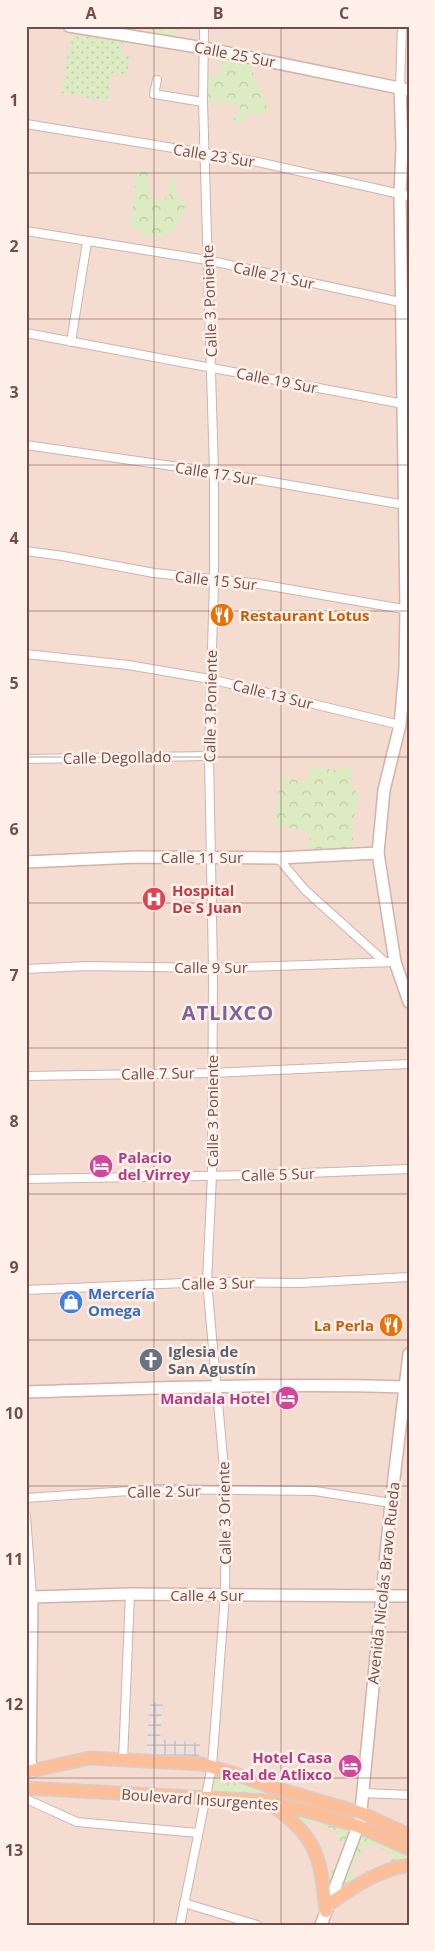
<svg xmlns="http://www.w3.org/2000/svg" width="435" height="1951" font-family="'Open Sans',sans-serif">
  <defs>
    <pattern id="industrial-grid" width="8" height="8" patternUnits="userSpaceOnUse" patternTransform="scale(1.25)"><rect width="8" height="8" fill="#ece1de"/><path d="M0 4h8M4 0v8" fill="none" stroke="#c4b9b6"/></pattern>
    <pattern id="grass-dots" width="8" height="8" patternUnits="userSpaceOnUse" patternTransform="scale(1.25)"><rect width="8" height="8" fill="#dcebc1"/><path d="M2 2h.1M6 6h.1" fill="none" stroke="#c0cba7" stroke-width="1.8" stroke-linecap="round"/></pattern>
    <pattern id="forest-crowns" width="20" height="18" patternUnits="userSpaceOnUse" patternTransform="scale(1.25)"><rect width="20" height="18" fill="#dcebc1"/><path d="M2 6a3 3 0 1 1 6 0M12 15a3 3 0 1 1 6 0" fill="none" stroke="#c0cba7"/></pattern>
  </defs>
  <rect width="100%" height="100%" fill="#fdece3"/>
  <rect fill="#f5dcd1" x="26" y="26" width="383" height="1899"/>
  <polygon fill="url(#industrial-grid)" points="150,1702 163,1703 160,1739 200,1743 199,1759 146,1755"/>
  <polygon fill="url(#grass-dots)" points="71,34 123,42 121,55 130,56 127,75 112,73 107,101 62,94"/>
  <g fill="url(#forest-crowns)">
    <polygon points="156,26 183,26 172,37 171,41 150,37 152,28"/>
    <polygon points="223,58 249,62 269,114 249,114 244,121 237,124 232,122 240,110 239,105 206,101 209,76 221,74"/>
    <polygon points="137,167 147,173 151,194 158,202 169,196 168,179 176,180 177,196 186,204 177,227 163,238 142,234 131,225"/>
    <polygon points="306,766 333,770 352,767 350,783 360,798 354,815 353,843 349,852 317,851 309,848 310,836 304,831 274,825 281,776 306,782 312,772"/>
    <polygon points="217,1773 262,1790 260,1794 214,1791"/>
    <polygon points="293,1812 353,1830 354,1834 361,1838 365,1835 409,1855 409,1863 389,1865 394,1854 371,1843 368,1850 363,1847 350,1874 359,1879 330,1901 328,1880 344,1843 336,1839 339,1832 312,1821 305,1826 293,1818"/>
  </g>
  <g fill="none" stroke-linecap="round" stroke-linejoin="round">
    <g stroke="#d0b3ac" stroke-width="10">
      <g id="street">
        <polyline points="157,80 154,94 203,102"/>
        <polyline points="400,88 402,26"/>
        <polyline points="26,124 253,161 409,196"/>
        <polyline points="26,231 207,260 409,304"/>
        <polyline points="26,333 409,405"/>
        <polyline points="71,342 87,242"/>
        <polyline points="26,445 214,472 405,505"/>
        <polyline points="26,551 63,556 154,573 253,583 409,610"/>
        <polyline points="26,654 128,665 210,679 400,725"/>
        <polyline points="26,759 209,756"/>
        <polyline points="278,858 305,890 385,962"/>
        <polyline points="26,969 87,966 213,968 395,962"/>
        <polyline points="26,1076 212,1073 409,1064"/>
        <polyline points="26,1179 256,1175 409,1169"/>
        <polyline points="26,1290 207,1282 300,1283 409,1277"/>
        <polyline points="26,1498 159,1489 315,1491 391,1503"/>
        <polyline points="26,1516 32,1597"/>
        <polyline points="123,1760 130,1594"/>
        <polyline points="363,1793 409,1795"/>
        <polyline points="26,1799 77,1822 198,1833"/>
        <polyline points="184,1903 257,1925"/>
        <polyline points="180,1925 212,1766 225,1595 226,1490 207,1282 212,1175 213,968 209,756 214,579 214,472 203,102 204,26"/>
      </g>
    </g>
    <g stroke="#d4b1a9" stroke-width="14">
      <g id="secondary">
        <polyline points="69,26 204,48 409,90"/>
        <polyline points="400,88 402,147 400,195 406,609 405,670 400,725 384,790 378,853 395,962 409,1002"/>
        <polyline points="26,862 137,857 278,858 378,853"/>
        <path d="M26,1392C152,1388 278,1383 403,1387"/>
        <polyline points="30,1772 32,1597 130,1594 409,1596"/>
        <polyline points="321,1925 360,1821 391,1503 409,1354"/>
      </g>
    </g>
    <g stroke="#d8cdcc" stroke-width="15">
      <g id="primary">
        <polyline points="26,1772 90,1758 202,1764 239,1775 271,1787 361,1813 409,1835"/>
        <polyline points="26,1788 267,1801 311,1812 358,1826 409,1849"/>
        <path d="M271,1804C318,1839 320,1855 326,1911"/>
        <path d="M329,1904C354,1887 378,1870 409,1865"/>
      </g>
    </g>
    <use href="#street" stroke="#fff" stroke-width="8"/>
    <use href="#secondary" stroke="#fff" stroke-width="11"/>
    <use href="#primary" stroke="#fdbf9a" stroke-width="12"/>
  </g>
  <path fill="none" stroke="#754d48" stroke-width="1" stroke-opacity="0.55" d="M154,26V1925M281,26V1925M26,173H409M26,319H409M26,465H409M26,611H409M26,757H409M26,903H409M26,1048H409M26,1194H409M26,1340H409M26,1486H409M26,1632H409M26,1778H409"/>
  <defs>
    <g id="restaurant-disc" transform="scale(1.25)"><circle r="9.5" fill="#e8710a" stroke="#fff1ea"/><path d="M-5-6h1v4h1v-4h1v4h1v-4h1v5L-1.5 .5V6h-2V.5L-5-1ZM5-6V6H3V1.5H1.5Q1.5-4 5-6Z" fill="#fff"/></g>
    <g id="hospital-disc" transform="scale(1.25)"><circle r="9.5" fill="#e0444e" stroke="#fff1ea"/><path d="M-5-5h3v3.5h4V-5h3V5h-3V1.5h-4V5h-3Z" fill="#fff"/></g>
    <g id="hotel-disc" transform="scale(1.25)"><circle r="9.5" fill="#d1479c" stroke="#fff1ea"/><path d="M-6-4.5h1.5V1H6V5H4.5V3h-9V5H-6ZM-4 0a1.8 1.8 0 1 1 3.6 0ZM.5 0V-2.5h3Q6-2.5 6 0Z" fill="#fff"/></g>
    <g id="shop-disc" transform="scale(1.25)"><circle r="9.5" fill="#3f7fe0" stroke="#fff1ea"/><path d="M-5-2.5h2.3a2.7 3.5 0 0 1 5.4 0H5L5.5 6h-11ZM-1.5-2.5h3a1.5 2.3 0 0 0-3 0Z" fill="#fff"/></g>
    <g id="church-disc" transform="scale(1.25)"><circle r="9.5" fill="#6b7280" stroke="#fff1ea"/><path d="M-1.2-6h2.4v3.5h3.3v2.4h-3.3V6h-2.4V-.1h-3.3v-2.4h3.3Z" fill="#fff"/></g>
  </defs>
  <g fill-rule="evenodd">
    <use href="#restaurant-disc" x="222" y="615"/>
    <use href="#hospital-disc" x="154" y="899"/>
    <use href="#hotel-disc" x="101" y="1166"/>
    <use href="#shop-disc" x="71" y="1302"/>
    <use href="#restaurant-disc" x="391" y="1325"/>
    <use href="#church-disc" x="151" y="1360"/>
    <use href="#hotel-disc" x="287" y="1398"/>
    <use href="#hotel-disc" x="350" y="1766"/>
  </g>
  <g text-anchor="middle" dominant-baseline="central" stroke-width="5" stroke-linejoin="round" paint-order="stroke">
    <g font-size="15" fill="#754d48" stroke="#fff1ea">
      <text transform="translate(235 54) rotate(11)">Calle 25 Sur</text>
      <text transform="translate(214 155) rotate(9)">Calle 23 Sur</text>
      <text transform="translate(274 275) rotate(12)">Calle 21 Sur</text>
      <text transform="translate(209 301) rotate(-92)">Calle 3 Poniente</text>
      <text transform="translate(277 380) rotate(11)">Calle 19 Sur</text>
      <text transform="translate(216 473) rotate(9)">Calle 17 Sur</text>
      <text transform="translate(216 580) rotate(6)">Calle 15 Sur</text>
      <text transform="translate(273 694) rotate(14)">Calle 13 Sur</text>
      <text transform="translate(210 706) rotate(-89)">Calle 3 Poniente</text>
      <text transform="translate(117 757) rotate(-1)">Calle Degollado</text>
      <text x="202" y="857">Calle 11 Sur</text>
      <text x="211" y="967">Calle 9 Sur</text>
      <text transform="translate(158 1073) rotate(-1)">Calle 7 Sur</text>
      <text transform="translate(212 1111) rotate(-90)">Calle 3 Poniente</text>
      <text transform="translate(278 1174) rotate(-2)">Calle 5 Sur</text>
      <text transform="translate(218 1283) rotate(-1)">Calle 3 Sur</text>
      <text transform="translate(164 1491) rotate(-1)">Calle 2 Sur</text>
      <text transform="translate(224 1513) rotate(-91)">Calle 3 Oriente</text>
      <text transform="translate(383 1583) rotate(-84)">Avenida Nicolás Bravo Rueda</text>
      <text x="207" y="1595">Calle 4 Sur</text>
      <text transform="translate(200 1799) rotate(4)">Boulevard Insurgentes</text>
    </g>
    <g font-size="15" font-weight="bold" fill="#c56008" stroke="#fff1ea" text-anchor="start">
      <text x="240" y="615">Restaurant Lotus</text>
      <text x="374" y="1325" text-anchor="end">La Perla</text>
    </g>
    <g font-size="15" font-weight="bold" fill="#be3a42" stroke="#fff1ea" text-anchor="start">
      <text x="172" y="890">Hospital<tspan x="172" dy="17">De S Juan</tspan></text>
    </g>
    <g font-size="15" font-weight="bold" fill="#b23c85" stroke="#fff1ea" text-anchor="end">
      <text x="118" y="1157" text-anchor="start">Palacio<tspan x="118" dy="17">del Virrey</tspan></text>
      <text x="270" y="1398">Mandala Hotel</text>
      <text x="332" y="1757">Hotel Casa<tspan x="332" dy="17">Real de Atlixco</tspan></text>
    </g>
    <g font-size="15" font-weight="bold" fill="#366cbe" stroke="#fff1ea" text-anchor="start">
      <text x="88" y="1293">Mercería<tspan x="88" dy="17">Omega</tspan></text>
    </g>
    <g font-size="15" font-weight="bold" fill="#5b616d" stroke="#fff1ea" text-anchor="start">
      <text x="168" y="1351">Iglesia de<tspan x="168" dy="17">San Agustín</tspan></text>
    </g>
    <g font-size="20" font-weight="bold" letter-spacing="1" fill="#7a6499" stroke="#fff1ea">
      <text x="228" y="1012">ATLIXCO</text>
    </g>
  </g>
  <rect width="435" height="1951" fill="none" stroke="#fff1ea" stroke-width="55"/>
  <rect x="28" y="28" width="380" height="1896" fill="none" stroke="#754d48" stroke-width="2"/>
  <g font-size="16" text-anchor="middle" font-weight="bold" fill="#754d48">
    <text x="91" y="19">A</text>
    <text x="218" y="19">B</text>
    <text x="344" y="19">C</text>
    <text x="14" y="106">1</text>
    <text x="14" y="252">2</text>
    <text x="14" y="398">3</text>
    <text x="14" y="544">4</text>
    <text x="14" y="689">5</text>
    <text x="14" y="835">6</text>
    <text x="14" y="981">7</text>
    <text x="14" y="1127">8</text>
    <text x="14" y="1273">9</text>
    <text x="14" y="1419">10</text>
    <text x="14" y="1565">11</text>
    <text x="14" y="1710">12</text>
    <text x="14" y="1856">13</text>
  </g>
</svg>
